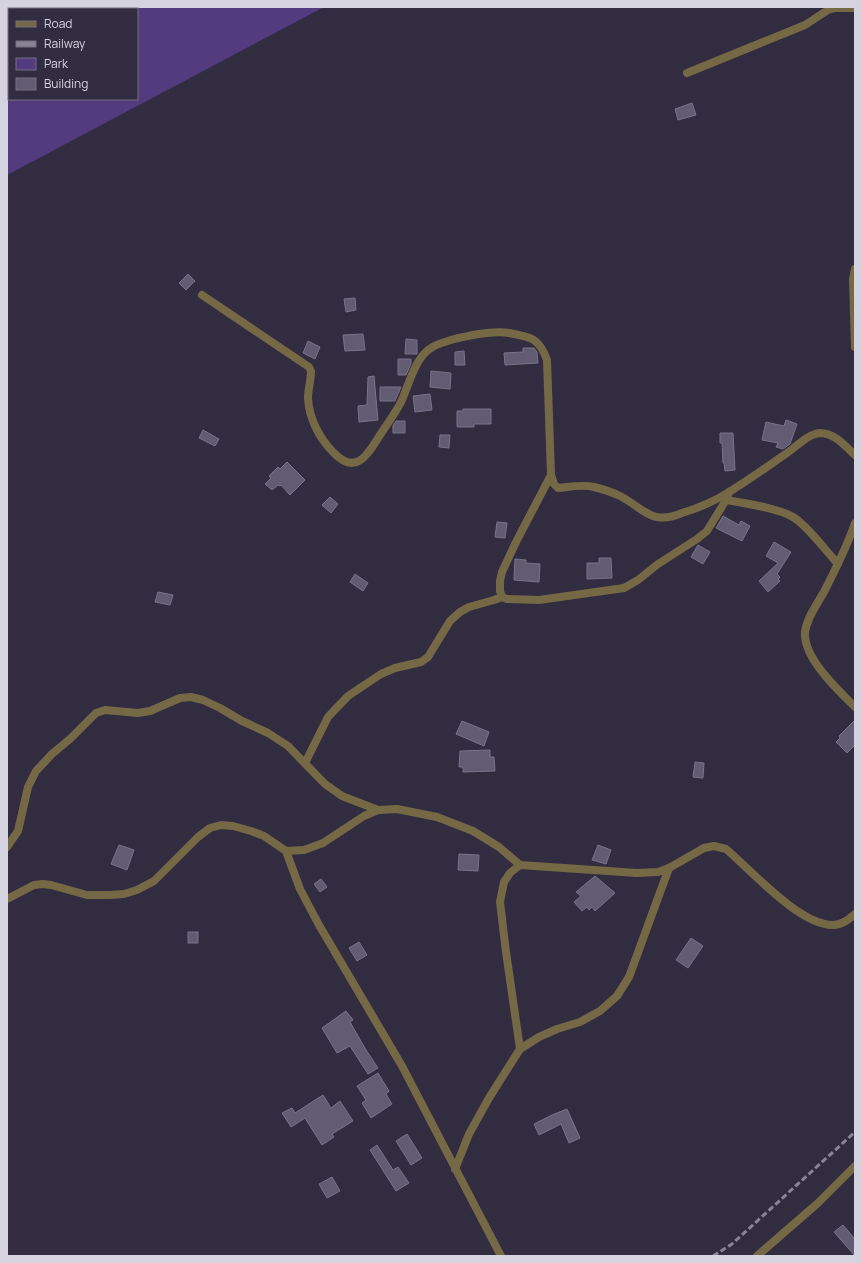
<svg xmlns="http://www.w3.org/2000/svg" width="862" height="1263" font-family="Manrope,sans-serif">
  <rect width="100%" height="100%" fill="#322c40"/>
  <path fill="#533b80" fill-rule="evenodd" d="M7,7H324L7,175ZM9,9H137V99H9Z"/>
  <g fill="#615c72" stroke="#79738a">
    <polygon points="692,103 696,115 678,120 675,109"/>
    <polygon points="188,274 195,281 186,290 179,283"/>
    <polygon points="355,298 356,310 346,312 344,299"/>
    <polygon points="363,334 365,350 345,351 343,335"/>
    <polygon points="406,339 417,340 417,354 405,354"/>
    <polygon points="308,341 320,347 315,359 303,353"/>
    <polygon points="523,348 534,348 537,352 538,363 505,365 504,353 523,352"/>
    <polygon points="464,351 465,365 455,365 455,352"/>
    <polygon points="398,359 411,359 411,364 406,375 398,375"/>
    <polygon points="431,371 451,373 450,389 430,387"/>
    <polygon points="374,376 378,420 359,422 358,406 367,405 368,377"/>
    <polygon points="380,387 401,387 395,401 380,401"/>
    <polygon points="430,394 432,410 415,412 413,396"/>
    <polygon points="463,409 491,409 491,424 474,424 474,427 457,427 457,411 463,411"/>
    <polygon points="786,420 797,424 790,444 783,449 776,447 778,443 762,440 766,422 784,426"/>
    <polygon points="396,421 405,421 405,433 393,433 393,425"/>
    <polygon points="203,430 219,439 215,446 199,438"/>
    <polygon points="720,433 733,433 735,470 725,471 724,463 723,463 722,443 720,443"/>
    <polygon points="440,435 450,435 449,448 439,447"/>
    <polygon points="287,462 305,480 290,495 281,485 280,486 278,485 272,490 265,484 271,478 269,476 278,467 280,469"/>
    <polygon points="330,497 338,504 331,513 322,505"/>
    <polygon points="723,516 739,525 741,521 750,526 742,541 716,528"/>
    <polygon points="497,522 507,523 505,538 495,537"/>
    <polygon points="774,542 791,552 777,574 780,577 778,579 780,581 768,592 759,581 778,563 766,556"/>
    <polygon points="698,545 710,552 703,564 691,557"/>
    <polygon points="599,558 611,558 612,578 587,579 587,563 599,563"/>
    <polygon points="515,559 526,560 526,563 540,564 539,582 514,580"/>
    <polygon points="355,574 368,583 363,591 350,582"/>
    <polygon points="158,592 173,595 170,605 155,602"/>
    <polygon points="855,720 855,745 847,753 836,742 840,738 839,736"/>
    <polygon points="462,721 489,732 484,746 456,734"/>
    <polygon points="490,750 490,757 494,757 495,771 463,772 463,767 459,767 460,751"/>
    <polygon points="695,762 704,763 703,778 693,777"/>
    <polygon points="119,845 134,850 127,870 111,864"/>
    <polygon points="598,845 611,850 606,864 592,860"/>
    <polygon points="459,854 479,855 478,871 458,870"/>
    <polygon points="595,876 615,893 595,911 592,907 589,910 587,907 582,911 574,902 581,896 576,892"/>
    <polygon points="321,879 327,887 320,892 314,884"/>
    <rect x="188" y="932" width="10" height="11"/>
    <polygon points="691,938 703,946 688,968 676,960"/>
    <polygon points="359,942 367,955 357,961 349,948"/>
    <polygon points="346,1011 353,1020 350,1022 366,1050 378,1068 368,1074 350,1046 337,1053 322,1028"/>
    <polygon points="378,1073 389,1091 386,1094 392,1104 371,1118 362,1103 366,1100 357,1086"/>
    <polygon points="323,1095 331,1108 340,1101 353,1121 332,1134 334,1137 322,1145 305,1118 291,1127 282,1113 292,1108 295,1113"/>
    <polygon points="567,1109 580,1138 569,1143 561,1124 539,1135 534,1124 552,1115"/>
    <polygon points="407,1134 422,1158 411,1165 396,1141"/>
    <polygon points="377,1145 393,1170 398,1167 409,1183 396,1191 370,1150"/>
    <polygon points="332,1177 340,1191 327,1198 319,1184"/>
    <polygon points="843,1225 855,1239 855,1256 834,1232"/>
  </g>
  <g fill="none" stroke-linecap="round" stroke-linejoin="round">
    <g stroke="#756845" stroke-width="8">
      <polyline points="687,73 805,25 828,10 835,8 855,8"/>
      <polyline points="855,269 853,279 855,347"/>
      <path d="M202,295L309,367L311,371C311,380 308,389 308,398C309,418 319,438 333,452C356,477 368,454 380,435C387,424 395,414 401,402C408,387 414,362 427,351C440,339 491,330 509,333C531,337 539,338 547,360L551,475L554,484L558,488C570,487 582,484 594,487C602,489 612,492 620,496C645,509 651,526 682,513C698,508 715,501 729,492C749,480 768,466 787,453C797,446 808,434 820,433C835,433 845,446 855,455"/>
      <polyline points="551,475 516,542 502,572 500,581 500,591 502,597 507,599 539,600 624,588 638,580 658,564 697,539 707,531 726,500 729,492"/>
      <path d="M726,500C744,503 778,508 793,517C807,525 826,551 838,564"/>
      <path d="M855,523C847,547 836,568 825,590C818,603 807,617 805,632C803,658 838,690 855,707"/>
      <polyline points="305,763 328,717 348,696 381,674 395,668 421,662 428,657 450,621 460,612 469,607 494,600 502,597"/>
      <polyline points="7,847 18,831 28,787 36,771 52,754 71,738 96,713 105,710 138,713 150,711 180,698 191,697 203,700 220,708 242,721 268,733 288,746 325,784 342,796 378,810"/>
      <polyline points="286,851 300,889 319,925 402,1066 501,1256"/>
      <polyline points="7,899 34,885 43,884 51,885 87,895 110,895 124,894 137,890 154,881 198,837 210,828 221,825 233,826 251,831 264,836 286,851 304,850 323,843 364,816 378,810 397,809 437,817 473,831 499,847 520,865"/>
      <polyline points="520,1049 539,1037 557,1029 580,1022 600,1011 617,996 629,977 669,868"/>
      <path d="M455,1169L469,1134L489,1098L520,1049L506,952L500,902L504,882L510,873L520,865L637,873L658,872L669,868L704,848L714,846L726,849C751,870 799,925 833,925C842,925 849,919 855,914"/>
      <polyline points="757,1256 818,1203 855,1166"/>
    </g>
    <polyline stroke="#888494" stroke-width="3" stroke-dasharray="6 3" stroke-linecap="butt" points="713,1256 732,1244 855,1132"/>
  </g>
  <rect width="862" height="1263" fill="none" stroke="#d6d3e0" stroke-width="16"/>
  <rect x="8" y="8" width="130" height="92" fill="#322c40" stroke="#746f80"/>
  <rect x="16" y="21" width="20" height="6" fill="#756845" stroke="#746f80"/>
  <text x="44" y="28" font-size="12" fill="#d6d3e0">Road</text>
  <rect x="16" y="41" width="20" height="6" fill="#888494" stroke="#746f80"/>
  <text x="44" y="48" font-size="12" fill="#d6d3e0">Railway</text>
  <rect x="16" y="58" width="20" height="12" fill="#533b80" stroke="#746f80"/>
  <text x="44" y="68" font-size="12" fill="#d6d3e0">Park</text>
  <rect x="16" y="78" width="20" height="12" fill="#615c72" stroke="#746f80"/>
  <text x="44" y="88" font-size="12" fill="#d6d3e0">Building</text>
</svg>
